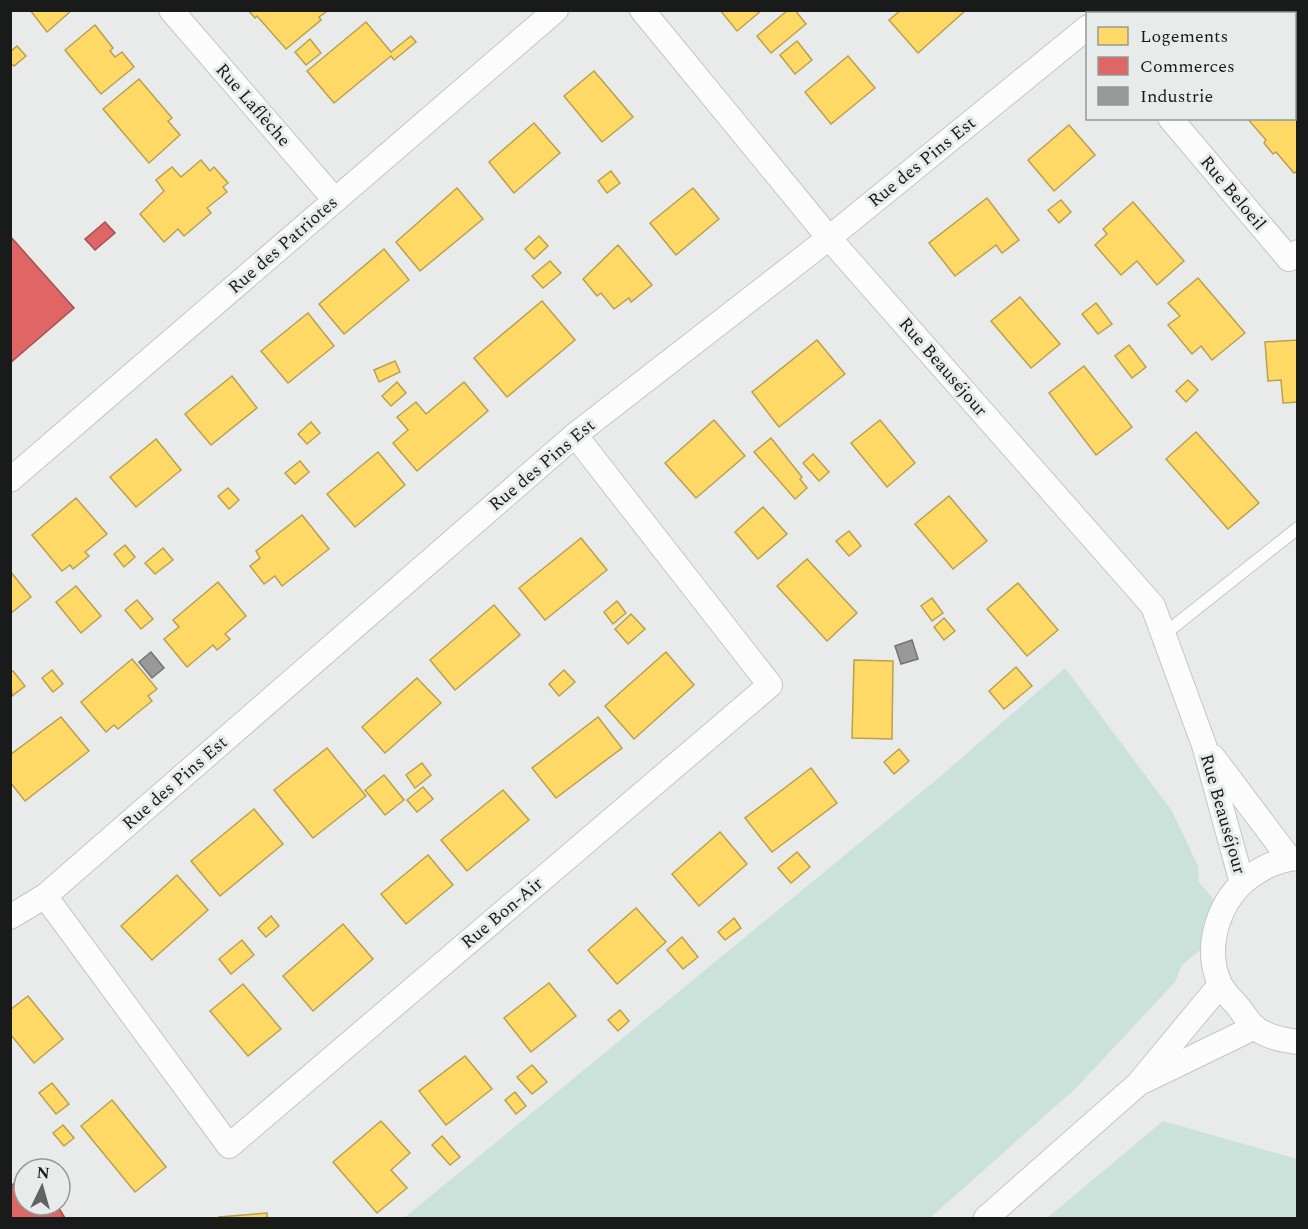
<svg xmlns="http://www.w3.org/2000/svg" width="1308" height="1229" font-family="Spectral,serif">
  <rect width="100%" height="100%" fill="#e8ebea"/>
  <g fill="#cbe2da">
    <polygon points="1065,668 1172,811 1198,866 1199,882 1233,923 1182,965 1175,982 1076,1088 930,1218 404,1218 936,780"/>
    <polygon points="1163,1121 1297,1159 1297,1218 1047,1218"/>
  </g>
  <g fill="#ffd966" stroke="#baa04f" stroke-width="1.5">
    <polygon points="30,10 72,10 47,32"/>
    <polygon points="248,10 325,10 326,12 319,17 321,20 286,49 257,16 255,18"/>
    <polygon points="720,10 762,10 737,31"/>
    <polygon points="788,10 795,10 806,24 771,53 757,36"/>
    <polygon points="901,10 966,10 918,53 889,20"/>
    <polygon points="1199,10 1237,10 1239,14 1195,14"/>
    <polygon points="366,22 391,52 411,36 416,42 394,60 391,56 334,103 307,71"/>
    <polygon points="95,25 113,48 110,51 115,57 122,52 134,67 101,94 65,50"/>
    <polygon points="310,39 321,53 306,65 295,52"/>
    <polygon points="797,41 812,60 795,74 780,55"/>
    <polygon points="17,46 26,56 14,66 10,63 10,52"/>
    <polygon points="848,56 875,88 831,124 805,92"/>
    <polygon points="594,71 633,117 602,142 564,96"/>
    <polygon points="139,79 172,118 168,121 180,135 149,163 103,109"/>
    <polygon points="1294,109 1298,113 1298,171 1294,173 1276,152 1273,154 1264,143 1266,140 1247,118 1294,118"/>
    <polygon points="534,123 560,153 514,193 489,162"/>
    <polygon points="1069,125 1095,155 1054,191 1028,160"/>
    <polygon points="201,160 210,171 214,167 228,183 223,187 227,192 207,208 211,213 184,236 178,229 164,242 140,214 164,191 156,180 172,167 181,177"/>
    <polygon points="611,171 620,183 607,193 598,181"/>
    <polygon points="457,188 483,219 420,271 396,242"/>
    <polygon points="693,188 719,219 676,255 650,223"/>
    <polygon points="987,198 1019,240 1002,253 996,245 955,276 929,243"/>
    <polygon points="1061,200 1071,212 1059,223 1048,210"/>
    <polygon points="1133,202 1184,261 1157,285 1137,261 1121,275 1095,245 1107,234 1103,229"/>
    <polygon points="539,236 548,246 534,259 525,249"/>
    <polygon points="618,245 652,285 631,302 629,298 614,309 601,293 597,296 583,279"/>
    <polygon points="384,249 409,280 344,334 319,304"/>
    <polygon points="550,261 561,273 543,288 532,276"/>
    <polygon points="1198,278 1245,333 1212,360 1201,346 1192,354 1168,325 1180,316 1168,303"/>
    <polygon points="1020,297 1060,344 1031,368 991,321"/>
    <polygon points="542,301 575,340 507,397 474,358"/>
    <polygon points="1096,303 1112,324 1098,334 1082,314"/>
    <polygon points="308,313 334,346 288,383 261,351"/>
    <polygon points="817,340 845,374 779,427 752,392"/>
    <polygon points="1298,340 1298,402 1283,403 1281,380 1268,381 1265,342"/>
    <polygon points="1129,345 1146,367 1132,378 1115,356"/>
    <polygon points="395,361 400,372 379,382 374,370"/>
    <polygon points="1084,366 1132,427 1096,455 1049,393"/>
    <polygon points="232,376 257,408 211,445 185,414"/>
    <polygon points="1188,380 1198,390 1186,402 1176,391"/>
    <polygon points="397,382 406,393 391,406 382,396"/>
    <polygon points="464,382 488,411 417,471 393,443 408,430 397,417 416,402 426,414"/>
    <polygon points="714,420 745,456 696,498 665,463"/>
    <polygon points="880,420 915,463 887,487 851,443"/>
    <polygon points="311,422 320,433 307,444 298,434"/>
    <polygon points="1196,432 1259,503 1228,529 1166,459"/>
    <polygon points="771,438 802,477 800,479 807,488 795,499 754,452"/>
    <polygon points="156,439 181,470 136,507 110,477"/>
    <polygon points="378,452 405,485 355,527 327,494"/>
    <polygon points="813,454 829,472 819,481 803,463"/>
    <polygon points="300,461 309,472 295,484 285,473"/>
    <polygon points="228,488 239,500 229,509 218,496"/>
    <polygon points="949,496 987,541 953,569 915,524"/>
    <polygon points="76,498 107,534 85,552 89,556 73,569 70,565 62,571 32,535"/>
    <polygon points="763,507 787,534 758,559 735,532"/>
    <polygon points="302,515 329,549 282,586 275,576 264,584 250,566 260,558 256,551"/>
    <polygon points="849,531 861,546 849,556 836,541"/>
    <polygon points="581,538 607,570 545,620 519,588"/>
    <polygon points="125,545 135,557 124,567 114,554"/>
    <polygon points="163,548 173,560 155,574 145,563"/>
    <polygon points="807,559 857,613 827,641 777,586"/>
    <polygon points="10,571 31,597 10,614"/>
    <polygon points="218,582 246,616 225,634 230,639 217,650 213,645 187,667 164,639 179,627 173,620"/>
    <polygon points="1018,583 1058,630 1027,656 987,609"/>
    <polygon points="76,586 101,616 81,633 56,602"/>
    <polygon points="932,598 943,613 932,621 921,606"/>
    <polygon points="137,600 153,619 141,629 125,610"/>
    <polygon points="617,601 626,613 613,624 604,612"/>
    <polygon points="494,605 520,635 455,690 430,660"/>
    <polygon points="631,614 645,629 628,644 615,629"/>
    <polygon points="944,618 955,631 944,640 934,627"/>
    <polygon points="666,652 694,685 634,739 605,706"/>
    <polygon points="132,659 157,689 148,696 152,701 136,714 118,729 114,725 106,732 81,702"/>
    <polygon points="854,660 893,661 892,739 852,738"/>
    <polygon points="1016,667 1032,686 1004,709 989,691"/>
    <polygon points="52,670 63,684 53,692 42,678"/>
    <polygon points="564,670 575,682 559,696 549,684"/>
    <polygon points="13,671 25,686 12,696 10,673"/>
    <polygon points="417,678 441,703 385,753 362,727"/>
    <polygon points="61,717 89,751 25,801 10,782 10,755"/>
    <polygon points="598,717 622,748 556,798 532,768"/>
    <polygon points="327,748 366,796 313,838 274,790"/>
    <polygon points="899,749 909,761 894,774 884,762"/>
    <polygon points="422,763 431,775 415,788 406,775"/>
    <polygon points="811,768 837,803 772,852 745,818"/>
    <polygon points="384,775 404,800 385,815 365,790"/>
    <polygon points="423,787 433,799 417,812 407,800"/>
    <polygon points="503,790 529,820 467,871 441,840"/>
    <polygon points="254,809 283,844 220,896 191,861"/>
    <polygon points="720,832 747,864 699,906 672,874"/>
    <polygon points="797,852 810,867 791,883 778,868"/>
    <polygon points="428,855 453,885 406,924 381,894"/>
    <polygon points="177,875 208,910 152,960 121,926"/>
    <polygon points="636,908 666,942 617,984 588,950"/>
    <polygon points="271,916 279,926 266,937 258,928"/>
    <polygon points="734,918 741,928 725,940 718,932"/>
    <polygon points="343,924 373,959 313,1011 283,976"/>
    <polygon points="682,937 698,957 683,969 667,950"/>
    <polygon points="242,940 254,955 231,974 219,959"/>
    <polygon points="549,983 576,1016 531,1052 504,1018"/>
    <polygon points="243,984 281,1029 248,1056 210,1011"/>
    <polygon points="28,996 63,1039 34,1063 10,1034 10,1010"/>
    <polygon points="620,1010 629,1021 618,1031 608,1020"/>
    <polygon points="465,1056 492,1089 446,1125 419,1091"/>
    <polygon points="532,1065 547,1082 532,1094 517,1077"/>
    <polygon points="52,1083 69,1104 56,1114 39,1093"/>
    <polygon points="515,1092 526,1106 516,1114 505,1100"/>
    <polygon points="112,1100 166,1167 135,1192 81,1126"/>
    <polygon points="381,1121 410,1153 391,1170 407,1188 377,1213 333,1162"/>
    <polygon points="63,1125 74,1138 64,1146 53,1133"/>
    <polygon points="442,1136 460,1157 450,1165 432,1145"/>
    <polygon points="267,1213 267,1218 219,1218 219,1217"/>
  </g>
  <g fill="#e06666" stroke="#a4504f" stroke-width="1.5">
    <polygon points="105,222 115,233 95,250 85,239"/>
    <polygon points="10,236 74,308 10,363"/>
    <polygon points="24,1178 24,1205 57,1205 65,1218 10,1218 10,1186"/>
  </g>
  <g fill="#999" stroke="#737373" stroke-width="1.5">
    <polygon points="912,640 918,659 901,664 895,646"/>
    <polygon points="151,652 164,668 152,678 139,662"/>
  </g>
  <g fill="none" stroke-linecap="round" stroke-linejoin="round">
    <g stroke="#c4c6c5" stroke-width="14">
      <polyline id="lane" points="1163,635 1298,528"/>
    </g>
    <g stroke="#c4c6c5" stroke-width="26">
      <g id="street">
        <polyline points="171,10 335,200"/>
        <polyline points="642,10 829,238 1153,606 1204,745 1242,883"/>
        <polyline points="1105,14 1109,10"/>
        <polyline points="1170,118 1289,259 1298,252"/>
        <polyline points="10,480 556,10"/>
        <polyline points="1213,757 1289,858"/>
        <path d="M1298,858C1280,859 1265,866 1251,876C1219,899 1203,947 1220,984C1224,993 1234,1001 1240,1009C1244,1015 1249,1022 1254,1027C1266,1037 1283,1040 1298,1042"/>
        <polyline points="45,896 229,1146 770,685 575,435"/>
        <polyline points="10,917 45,896 575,435 829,238 1088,27"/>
        <polyline points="1146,1080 1255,1027"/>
        <polyline points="986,1218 1138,1084 1220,985"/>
      </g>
    </g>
    <use href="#lane" stroke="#fcfcfc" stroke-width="12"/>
    <use href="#street" stroke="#fcfcfc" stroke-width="24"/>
  </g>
  <g text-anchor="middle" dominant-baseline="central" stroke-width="6" stroke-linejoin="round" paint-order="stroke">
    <g font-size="18" fill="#191b1a" stroke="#e7ecea">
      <text transform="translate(253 105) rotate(49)">Rue Laflèche</text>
      <text transform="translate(922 162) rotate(-39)">Rue des Pins Est</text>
      <text transform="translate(1233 193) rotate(50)">Rue Beloeil</text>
      <text transform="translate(283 245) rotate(-41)">Rue des Patriotes</text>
      <text transform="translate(943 367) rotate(49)">Rue Beauséjour</text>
      <text transform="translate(542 465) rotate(-40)">Rue des Pins Est</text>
      <text transform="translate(175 783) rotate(-41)">Rue des Pins Est</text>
      <text transform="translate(1223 814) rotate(74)">Rue Beauséjour</text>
      <text transform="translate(502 913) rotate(-40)">Rue Bon-Air</text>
    </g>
  </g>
  <rect width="1308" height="1229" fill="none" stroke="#191b1a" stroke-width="24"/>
  <rect x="1086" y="12" width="210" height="108" fill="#e7ecea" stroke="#959897" stroke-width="1.5"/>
  <rect x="1098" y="27" width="30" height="18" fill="#ffd966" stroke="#959897" stroke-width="1.5"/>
  <text x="1140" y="42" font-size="18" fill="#191b1a">Logements</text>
  <rect x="1098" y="57" width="30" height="18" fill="#e06666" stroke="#959897" stroke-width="1.5"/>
  <text x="1140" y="72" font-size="18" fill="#191b1a">Commerces</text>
  <rect x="1098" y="87" width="30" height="18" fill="#999999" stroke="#959897" stroke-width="1.5"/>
  <text x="1140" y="102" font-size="18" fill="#191b1a">Industrie</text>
  <g transform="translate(42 1187) rotate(5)"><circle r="28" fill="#e7ecea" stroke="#959897" stroke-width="1.5"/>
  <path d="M0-4.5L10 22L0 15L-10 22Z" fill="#616463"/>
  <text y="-9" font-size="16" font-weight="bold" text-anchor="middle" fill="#191b1a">N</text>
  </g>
</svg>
